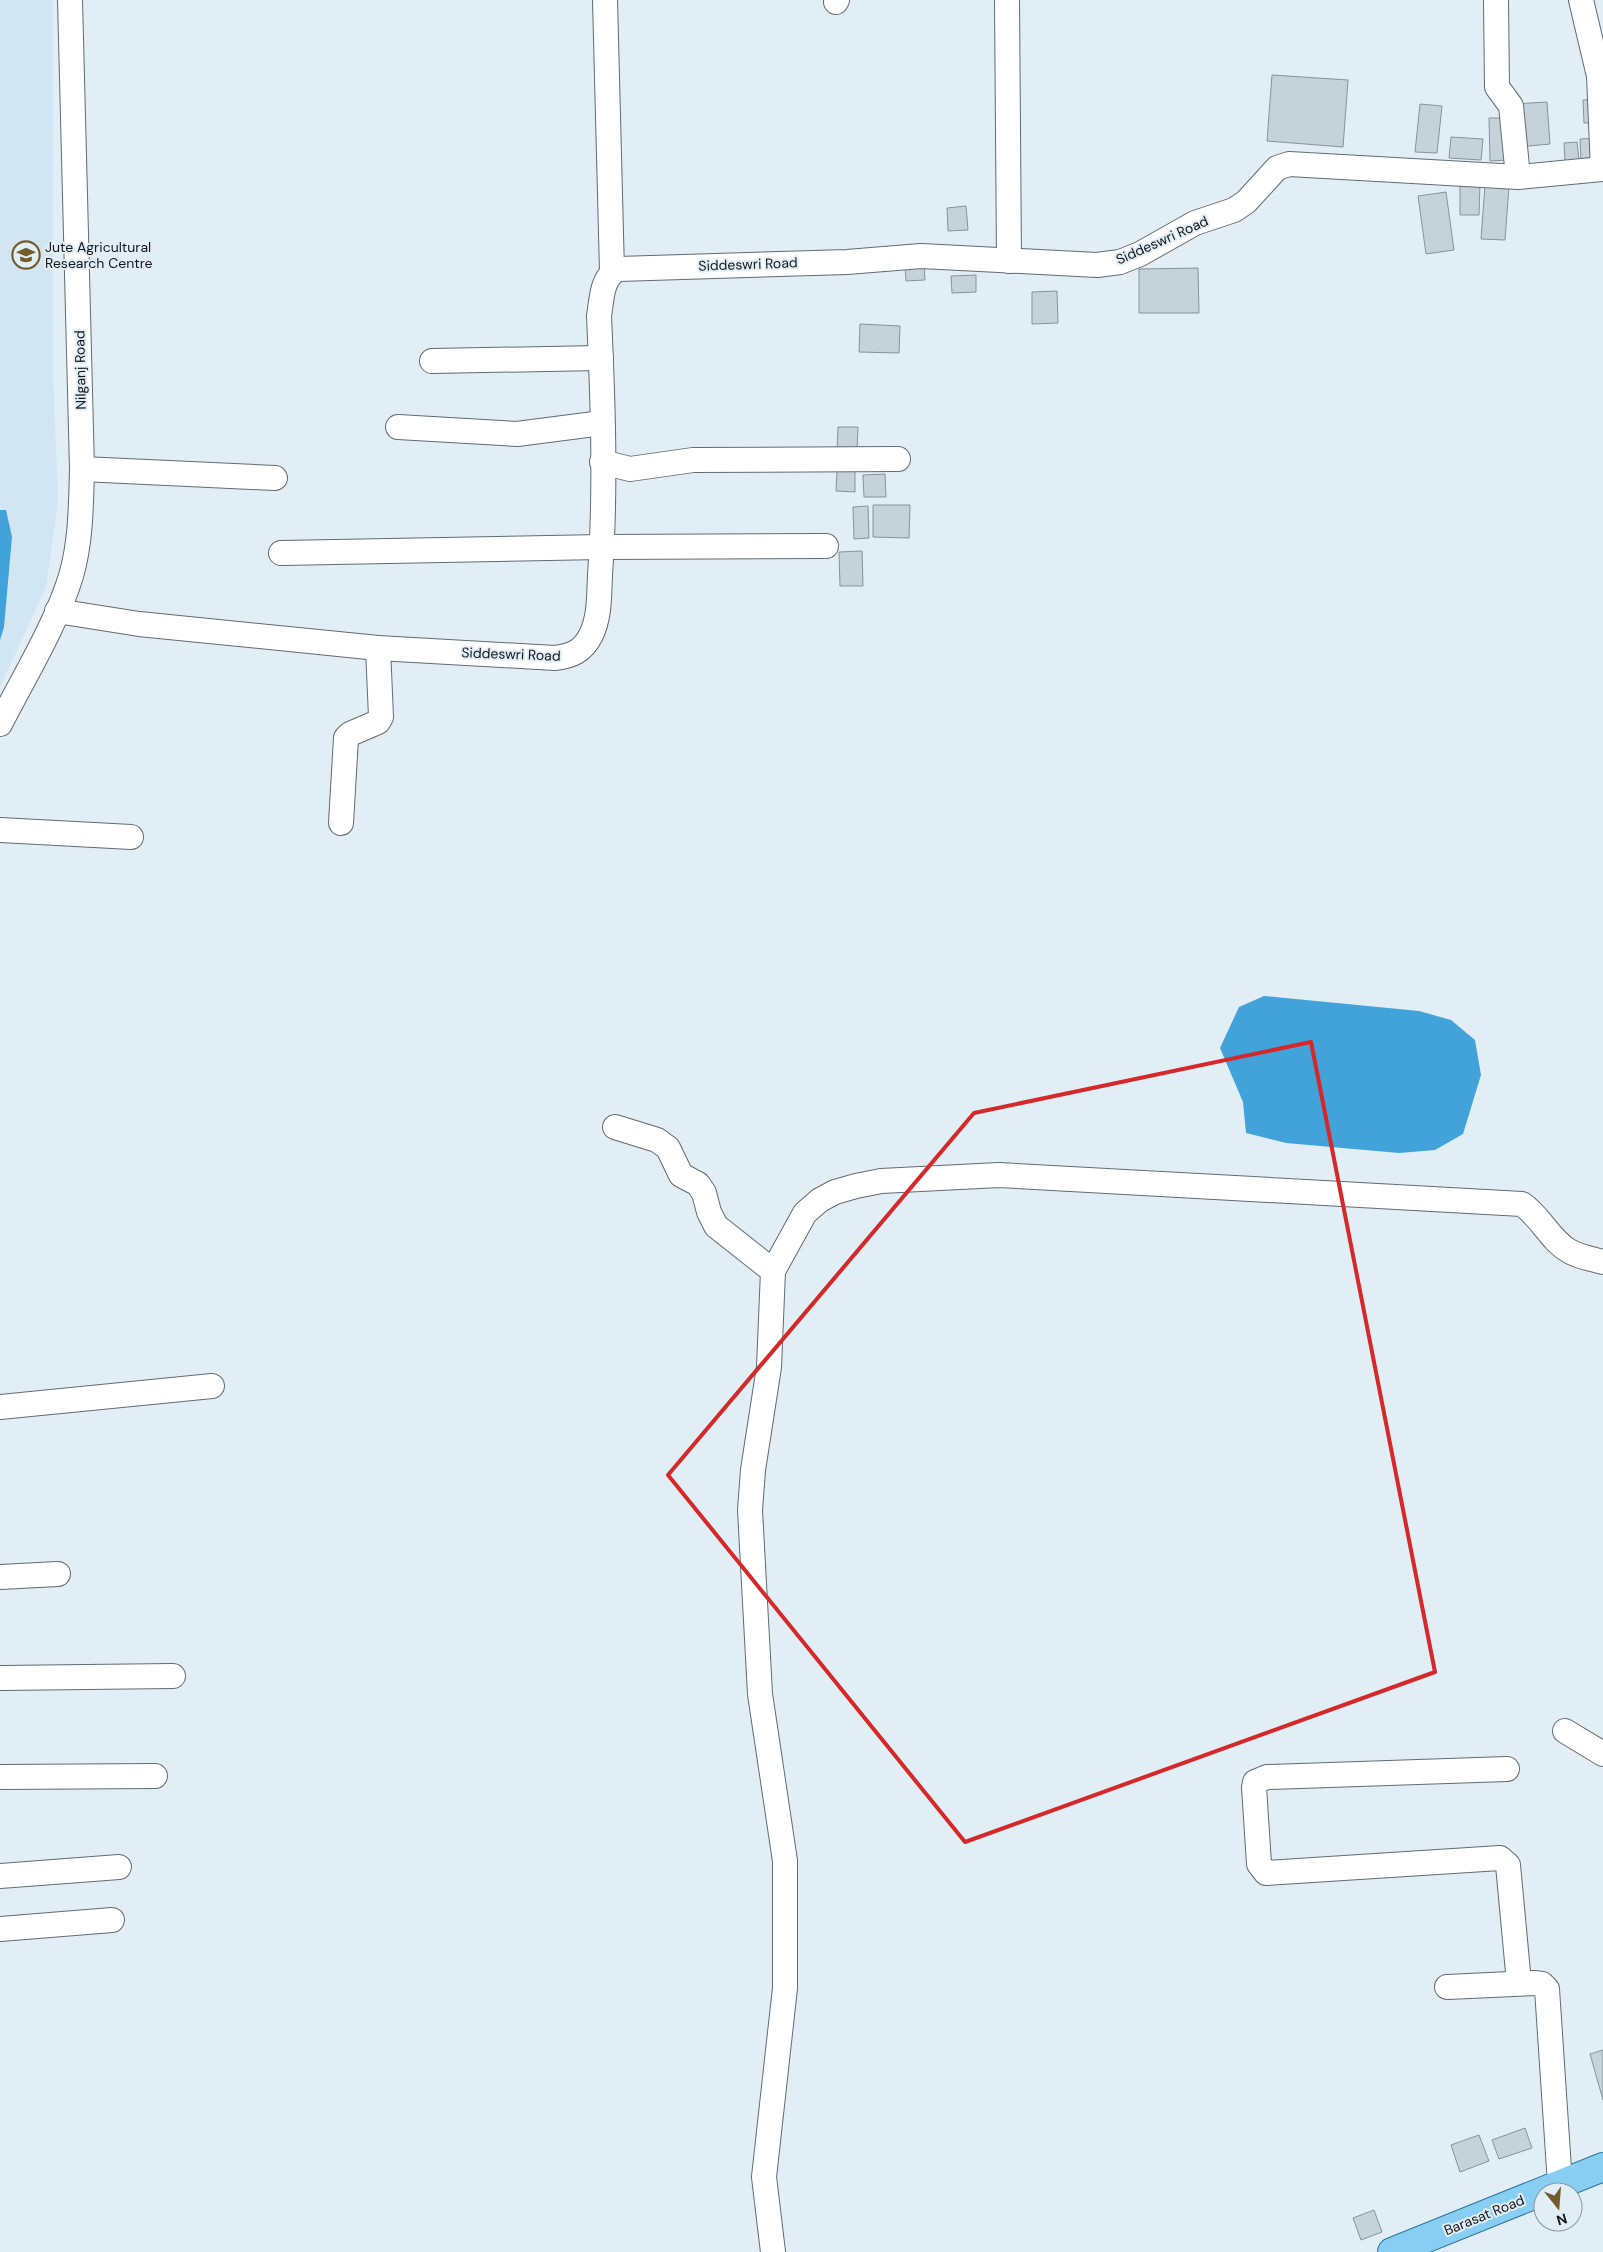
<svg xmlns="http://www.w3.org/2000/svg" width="1603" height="2252" font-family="'DM Sans',sans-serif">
  <rect width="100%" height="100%" fill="#e2eef6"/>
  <polygon fill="#d1e5f2" points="0,0 53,0 53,372 58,502 46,587 0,687"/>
  <g fill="#41a3d9">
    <polygon points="0,510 6,510 12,537 4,627 0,640"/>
    <polygon points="1264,996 1419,1011 1451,1020 1475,1040 1481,1075 1463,1134 1435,1150 1399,1153 1286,1143 1246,1133 1243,1102 1220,1048 1239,1007"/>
  </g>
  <g fill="#c6d2da" stroke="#879299">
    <polygon points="1272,75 1348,80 1343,147 1267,141"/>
    <polygon points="1598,99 1600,123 1584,123 1583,100"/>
    <polygon points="1547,102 1550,144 1518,147 1514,104"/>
    <polygon points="1420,104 1442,106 1437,153 1415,152"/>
    <polygon points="1489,118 1507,118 1508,160 1490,161"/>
    <polygon points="1451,137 1483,139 1481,160 1449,158"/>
    <polygon points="1599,138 1600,160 1581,161 1580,139"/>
    <polygon points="1577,142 1579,160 1565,161 1564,143"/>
    <polygon points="1460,183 1480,183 1479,215 1460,215"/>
    <polygon points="1485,185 1509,186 1505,240 1481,239"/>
    <polygon points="1446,192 1454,250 1426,254 1418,196"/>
    <polygon points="966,206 968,230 948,231 947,208"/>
    <polygon points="924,265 925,280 906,281 905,266"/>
    <polygon points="1198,268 1199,313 1139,313 1139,269"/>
    <polygon points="976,275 976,292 952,293 951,276"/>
    <polygon points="1057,291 1058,323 1032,324 1032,292"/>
    <polygon points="860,324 900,326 899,353 859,352"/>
    <polygon points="838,427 858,427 857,451 837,451"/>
    <polygon points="837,470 855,471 855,492 836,491"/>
    <polygon points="885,474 886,497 864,497 863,475"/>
    <polygon points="873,505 910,505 909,538 873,537"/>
    <polygon points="868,506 869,538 854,539 853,507"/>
    <polygon points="862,551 863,586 840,586 839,552"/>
    <polygon points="1603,2050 1603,2100 1590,2054"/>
    <polygon points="1525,2128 1532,2148 1499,2159 1492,2140"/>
    <polygon points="1479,2135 1489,2161 1460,2172 1451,2145"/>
    <polygon points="1374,2210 1382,2232 1361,2240 1353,2218"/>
  </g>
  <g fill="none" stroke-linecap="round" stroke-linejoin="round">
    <g stroke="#606b72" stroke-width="26">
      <g id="minor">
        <polyline points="605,0 612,272"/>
        <polyline points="1007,0 1009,261"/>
        <polyline points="1496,0 1497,87 1511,106 1518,177"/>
        <polyline points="1581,0 1599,76 1603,169"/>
        <polyline points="836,2 837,0"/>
        <polyline points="432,361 601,358"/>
        <polyline points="398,427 517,434 602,423"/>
        <polyline points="602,462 630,469 693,460 898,459"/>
        <polyline points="82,469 275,478"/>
        <polyline points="281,553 602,547 826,546"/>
        <path d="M57,611L139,624L378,648L555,658C572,656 583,651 591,635C600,617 599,594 600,575C606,489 603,402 599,316C602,299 601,278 618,269L847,262L921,256L1097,265L1120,262L1140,254L1195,223L1234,210L1246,202L1277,168L1289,164L1518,177L1603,169"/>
        <path d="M0,724C24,677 56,625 71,576C81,542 81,504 82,469L70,0"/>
        <polyline points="341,823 346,738 350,734 378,722 381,717 378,648"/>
        <polyline points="0,830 131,837"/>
        <polyline points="615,1127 657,1140 668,1148 681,1175 698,1184 704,1193 709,1212 716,1226 773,1271"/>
        <polyline points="0,1407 212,1386"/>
        <polyline points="0,1577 58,1574"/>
        <polyline points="0,1678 173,1676"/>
        <polyline points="1565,1731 1603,1754"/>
        <polyline points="1507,1769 1267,1777 1255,1782 1254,1787 1259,1864 1266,1873 1500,1858 1508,1865 1519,1983"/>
        <polyline points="0,1777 155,1776"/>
        <polyline points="0,1876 119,1867"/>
        <polyline points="0,1929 112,1920"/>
        <polyline points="1447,1987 1534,1983 1542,1984 1547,1989 1560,2184"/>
        <path d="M773,2252L764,2177L785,1988V1861L760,1694L750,1510L753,1470L769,1367L773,1271L805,1213L820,1200L835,1192L856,1186L881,1181L999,1175L1522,1204C1541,1217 1550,1240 1569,1251C1579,1257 1592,1259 1603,1262"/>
      </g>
    </g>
    <g stroke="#2b78a1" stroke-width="30">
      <polyline id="major" points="1392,2252 1603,2167"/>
    </g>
    <use href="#minor" stroke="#fff" stroke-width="24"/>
    <use href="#major" stroke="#88cef2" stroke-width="28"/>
  </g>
  <path fill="none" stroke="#d62828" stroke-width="4" stroke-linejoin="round" d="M1311,1042L1435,1672L965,1842L668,1475L974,1113Z"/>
  <defs>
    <g id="university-ring" transform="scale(1.4375)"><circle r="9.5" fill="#e2eef6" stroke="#715d2c" stroke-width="1.5"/><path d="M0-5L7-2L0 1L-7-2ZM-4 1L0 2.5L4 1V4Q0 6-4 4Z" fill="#715d2c"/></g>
  </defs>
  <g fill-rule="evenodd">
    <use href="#university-ring" x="26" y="255"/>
  </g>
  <g text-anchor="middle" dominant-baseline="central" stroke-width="4" stroke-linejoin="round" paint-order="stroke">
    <g font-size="14" fill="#121719" stroke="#e2eef6">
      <text transform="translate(1162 240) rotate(-24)">Siddeswri Road</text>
      <text transform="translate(748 264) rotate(-2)">Siddeswri Road</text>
      <text transform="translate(80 370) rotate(-91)">Nilganj Road</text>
      <text transform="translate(511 654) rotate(2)">Siddeswri Road</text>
      <text transform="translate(1484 2215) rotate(-22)">Barasat Road</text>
    </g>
    <g font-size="14" fill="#121719" stroke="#e2eef6" text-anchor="start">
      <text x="45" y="247">Jute Agricultural<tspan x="45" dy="16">Research Centre</tspan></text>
    </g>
  </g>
  <g transform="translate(1558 2207) rotate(163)"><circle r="24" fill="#e2eef6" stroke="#8f989e"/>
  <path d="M0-4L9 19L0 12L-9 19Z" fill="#715d2c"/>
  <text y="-8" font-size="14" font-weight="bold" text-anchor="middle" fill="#121719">N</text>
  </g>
</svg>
